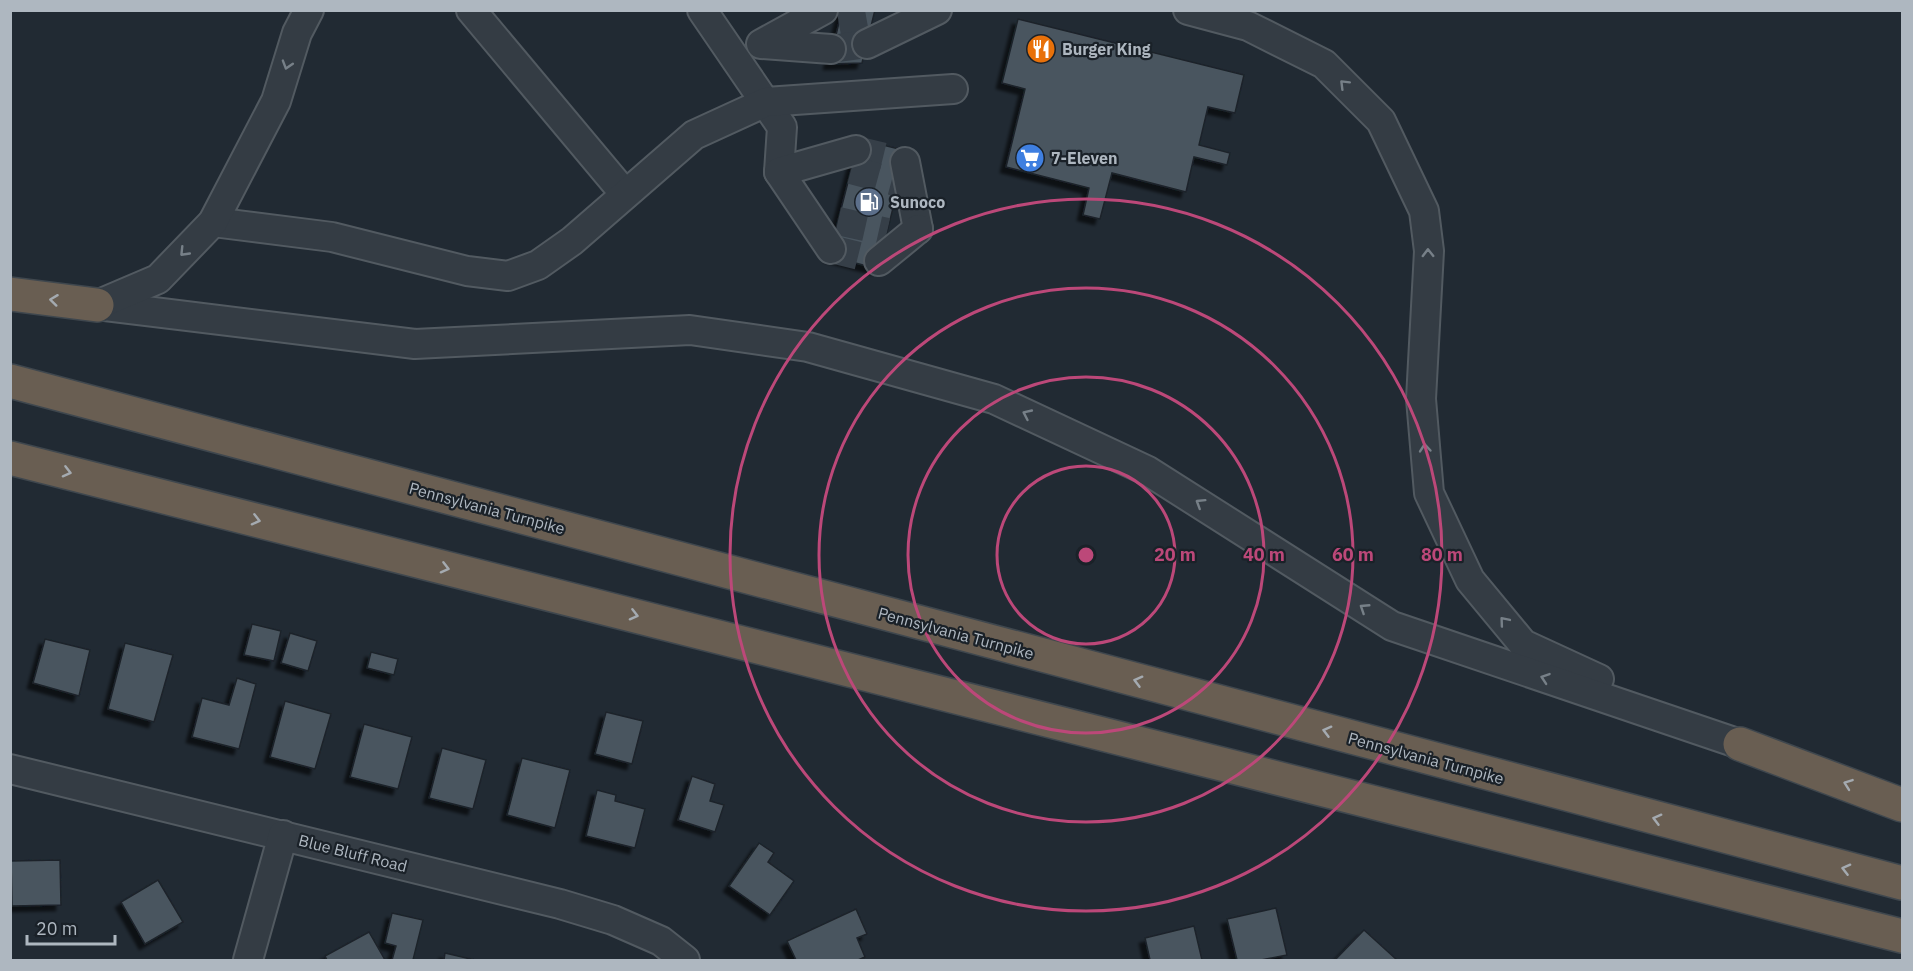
<svg xmlns="http://www.w3.org/2000/svg" width="1913" height="971" font-family="'IBM Plex Sans',sans-serif">
  <defs>
    <filter id="shadow"><feDropShadow dx="-5.5" dy="5.5" stdDeviation="1.5" flood-color="#0009"/></filter>
  </defs>
  <rect width="100%" height="100%" fill="#212a33"/>
  <g fill="#4a555e" stroke="#1c232a" stroke-width="1.5" filter="url(#shadow)">
    <polygon points="842,10 875,10 862,63 829,64"/>
    <polygon points="1018,19 1244,75 1235,113 1208,107 1199,145 1230,153 1227,165 1194,157 1186,192 1112,173 1100,219 1083,215 1089,188 1006,167 1025,89 1002,83"/>
    <polygon points="859,139 907,151 878,269 829,256"/>
    <polygon points="252,624 281,631 274,661 244,655"/>
    <polygon points="290,633 317,641 308,671 281,663"/>
    <polygon points="45,639 90,650 79,696 33,683"/>
    <polygon points="125,643 173,655 154,722 108,709"/>
    <polygon points="371,652 398,659 394,675 367,668"/>
    <polygon points="237,678 256,684 239,749 192,737 202,698 229,705"/>
    <polygon points="285,701 331,714 315,769 270,757"/>
    <polygon points="606,712 643,721 632,764 595,754"/>
    <polygon points="364,724 412,737 398,789 350,777"/>
    <polygon points="442,748 486,760 473,809 429,798"/>
    <polygon points="522,758 570,770 555,828 507,815"/>
    <polygon points="692,776 715,784 710,801 724,805 715,832 678,820"/>
    <polygon points="597,790 616,795 615,801 645,809 635,848 586,836"/>
    <polygon points="759,843 774,853 768,862 794,881 770,915 729,886"/>
    <polygon points="60,860 61,905 12,906 11,861"/>
    <polygon points="158,880 183,922 145,944 121,902"/>
    <polygon points="1276,908 1287,955 1261,960 1237,960 1227,919"/>
    <polygon points="856,909 867,934 857,938 865,957 858,960 794,960 796,960 787,941"/>
    <polygon points="392,913 423,920 413,960 392,960 396,946 385,943"/>
    <polygon points="1194,926 1202,960 1150,960 1145,938"/>
    <polygon points="1364,930 1397,960 1335,960"/>
    <polygon points="369,932 385,960 327,960 325,956"/>
    <polygon points="445,953 475,960 444,960"/>
  </g>
  <g fill="none" stroke-linecap="round" stroke-linejoin="round">
    <g stroke="#363f48" stroke-width="28" stroke-dasharray="28 14" stroke-linecap="butt">
      <polyline points="839,24 873,18"/>
      <polyline points="831,49 867,44"/>
      <polyline points="856,150 905,162"/>
      <polyline points="851,170 899,183"/>
      <polyline points="838,221 887,232"/>
      <polyline points="831,249 879,261"/>
    </g>
    <g stroke="#525a61" stroke-width="32">
      <g id="minor">
        <polyline points="471,10 625,194"/>
        <polyline points="702,10 782,127 779,172"/>
        <polyline points="823,10 761,44 831,49"/>
        <polyline points="1188,10 1248,26 1324,64 1381,121 1424,211 1429,251 1421,399 1429,493 1470,580 1523,644 1599,679"/>
        <polyline points="867,44 937,10"/>
        <polyline points="905,162 918,229"/>
        <polyline points="213,222 332,237 467,271 508,276 538,265 572,241 694,135 766,102 953,89"/>
        <polyline points="831,249 779,172 856,150"/>
        <polyline points="879,261 918,229"/>
        <polyline points="97,305 415,344 690,330 808,347 994,399 1148,471 1392,626 1740,744"/>
        <polyline points="97,305 158,279 213,222 276,101 297,33 309,10"/>
        <polyline points="10,769 560,904 613,920 661,941 685,960"/>
        <polyline points="248,960 283,835"/>
      </g>
    </g>
    <g stroke="#3f474e" stroke-width="36">
      <g id="highway">
        <polyline points="10,294 97,305"/>
        <polyline points="10,381 1902,883"/>
        <polyline points="10,458 1902,936"/>
        <polyline points="1740,744 1902,805"/>
      </g>
    </g>
    <use href="#minor" stroke="#343c44" stroke-width="28"/>
    <use href="#highway" stroke="#695e52" stroke-width="33"/>
  </g>
  <defs><path id="oneway-chevron" d="M-2-3.5L2.5 0L-2 3.5" fill="none" stroke-width="1.6" stroke-linecap="round" stroke-linejoin="round" transform="scale(1.5)"/></defs>
  <g stroke="#778088">
    <use href="#oneway-chevron" transform="translate(287 65) rotate(107)"/>
    <use href="#oneway-chevron" transform="translate(1344 84) rotate(-135)"/>
    <use href="#oneway-chevron" transform="translate(184 252) rotate(134)"/>
    <use href="#oneway-chevron" transform="translate(1428 253) rotate(-91)"/>
    <use href="#oneway-chevron" transform="translate(1027 414) rotate(-155)"/>
    <use href="#oneway-chevron" transform="translate(1425 448) rotate(-95)"/>
    <use href="#oneway-chevron" transform="translate(1200 503) rotate(-148)"/>
    <use href="#oneway-chevron" transform="translate(1364 608) rotate(-147)"/>
    <use href="#oneway-chevron" transform="translate(1504 621) rotate(-130)"/>
    <use href="#oneway-chevron" transform="translate(1545 678) rotate(-161)"/>
  </g>
  <g stroke="#a4aab0">
    <use href="#oneway-chevron" transform="translate(54 300) rotate(-173)"/>
    <use href="#oneway-chevron" transform="translate(67 472) rotate(14)"/>
    <use href="#oneway-chevron" transform="translate(256 520) rotate(14)"/>
    <use href="#oneway-chevron" transform="translate(445 568) rotate(14)"/>
    <use href="#oneway-chevron" transform="translate(634 615) rotate(14)"/>
    <use href="#oneway-chevron" transform="translate(1138 681) rotate(-165)"/>
    <use href="#oneway-chevron" transform="translate(1327 731) rotate(-165)"/>
    <use href="#oneway-chevron" transform="translate(1848 784) rotate(-160)"/>
    <use href="#oneway-chevron" transform="translate(1657 819) rotate(-165)"/>
    <use href="#oneway-chevron" transform="translate(1846 869) rotate(-166)"/>
  </g>
  <g fill="none" stroke="#bc4879" stroke-width="3">
    <circle cx="1086" cy="555" r="89"/>
    <circle cx="1086" cy="555" r="178"/>
    <circle cx="1086" cy="555" r="267"/>
    <circle cx="1086" cy="555" r="356"/>
  </g>
  <defs>
    <g id="restaurant-disc" transform="scale(1.5)"><circle r="9.5" fill="#e8710a" stroke="#1a2128"/><path d="M-5-6h1v4h1v-4h1v4h1v-4h1v5L-1.5 .5V6h-2V.5L-5-1ZM5-6V6H3V1.5H1.5Q1.5-4 5-6Z" fill="#fff"/></g>
    <g id="supermarket-disc" transform="scale(1.5)"><circle r="9.5" fill="#3f7fe0" stroke="#1a2128"/><path d="M-6-5.5h2.5l.6 2H6L4.5 2H-2.5L-4.4-4H-6ZM-1.5 3.2a1.3 1.3 0 1 0 .1 0ZM3 3.2a1.3 1.3 0 1 0 .1 0Z" fill="#fff"/></g>
    <g id="fuel-disc" transform="scale(1.5)"><circle r="9.5" fill="#5c6f8a" stroke="#1a2128"/><path d="M-5.5-6h7V0h2V4h1.3V-2.5L3-4.5l.8-.8L6-3V5H2.5V1h-1V6h-7ZM-4.2-4.7v3.2H.2V-4.7Z" fill="#fff"/></g>
  </defs>
  <g fill-rule="evenodd">
    <use href="#restaurant-disc" x="1041" y="49"/>
    <use href="#supermarket-disc" x="1030" y="158"/>
    <use href="#fuel-disc" x="869" y="202"/>
  </g>
  <g text-anchor="middle" dominant-baseline="central" stroke-width="4.5" stroke-linejoin="round" paint-order="stroke">
    <g font-size="16" font-weight="bold" fill="#aeb7c0" stroke="#1a2128" text-anchor="start">
      <text x="1062" y="49">Burger King</text>
      <text x="1051" y="158">7-Eleven</text>
      <text x="890" y="202">Sunoco</text>
    </g>
    <g font-size="16" fill="#aeb7c0" stroke="#1a2128">
      <text transform="translate(487 508) rotate(15)">Pennsylvania Turnpike</text>
      <text transform="translate(956 633) rotate(15)">Pennsylvania Turnpike</text>
      <text transform="translate(1426 758) rotate(15)">Pennsylvania Turnpike</text>
      <text transform="translate(353 853) rotate(14)">Blue Bluff Road</text>
    </g>
  </g>
  <circle cx="1086" cy="555" r="9" fill="#bc4879" stroke="#1a2128" stroke-width="3"/>
  <g font-size="18" text-anchor="middle" font-weight="bold" fill="#bc4879" stroke="#1a2128" stroke-width="4.5" stroke-linejoin="round" paint-order="stroke">
    <text x="1175" y="561">20 m</text>
    <text x="1264" y="561">40 m</text>
    <text x="1353" y="561">60 m</text>
    <text x="1442" y="561">80 m</text>
  </g>
  <rect width="1913" height="971" fill="none" stroke="#aeb7c0" stroke-width="24"/>
  <path d="M27 935v9h88v-9" fill="none" stroke="#aeb7c0" stroke-width="3"/>
  <text x="36" y="935" font-size="18" fill="#aeb7c0" stroke="#1a2128" stroke-width="4.5" paint-order="stroke">20 m</text>
</svg>
